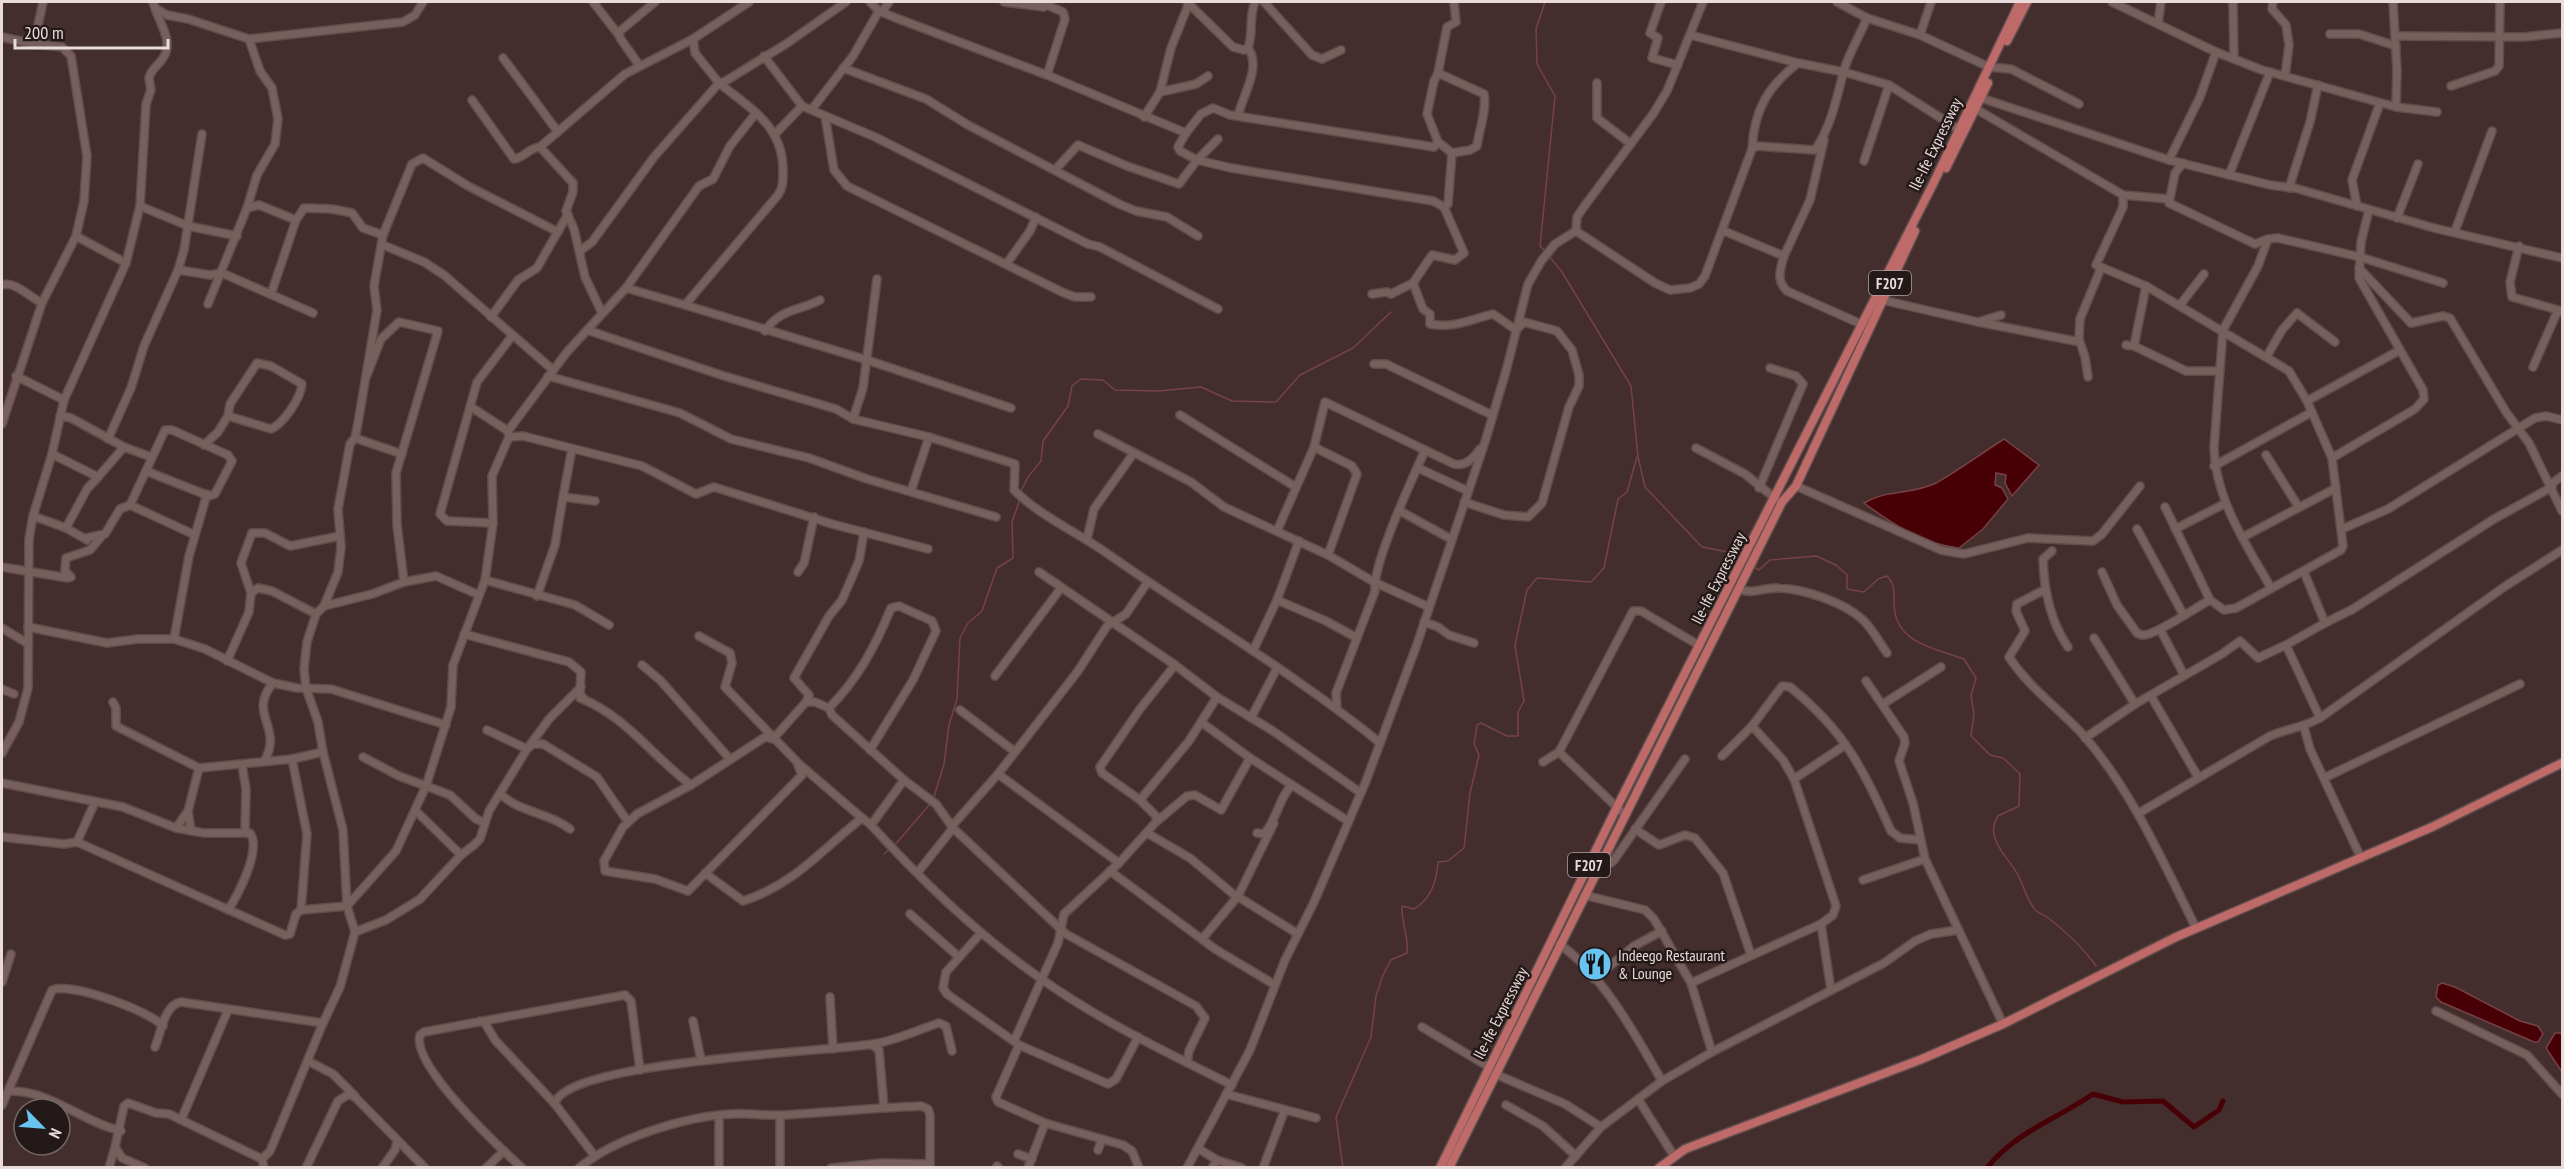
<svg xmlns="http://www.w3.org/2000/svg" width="2564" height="1169" font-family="'PT Sans Narrow',sans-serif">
  <rect width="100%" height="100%" fill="#432e2d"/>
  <g fill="#460006" stroke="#774246" stroke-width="1.5">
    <path d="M2004,439L2039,465L2012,496L2005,483L2006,475L1996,473L1995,485L2002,488L2008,499L1983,529L1959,548C1925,545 1892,524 1864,503C1887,489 1912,495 1936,483C1959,470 1982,453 2004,439Z"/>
    <polygon points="2442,983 2455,987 2520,1021 2538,1026 2543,1034 2538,1042 2534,1042 2441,1002 2436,997 2438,985"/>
    <polygon points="2555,1033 2561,1033 2562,1035 2562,1072 2546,1048"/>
  </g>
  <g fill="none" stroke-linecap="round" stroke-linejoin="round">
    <g stroke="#774246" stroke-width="1.5">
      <polyline points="1545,2 1536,29 1537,64 1555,96 1540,246 1546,252"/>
      <polyline points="1549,256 1562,272 1631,386 1638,457 1645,487 1702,547 1728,552 1739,559"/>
      <polyline points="1021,491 1028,477 1041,461 1043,441 1068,406 1072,386 1081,379 1103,380 1115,390 1158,391 1201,387 1232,401 1276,402 1300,375 1353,348 1391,312"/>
      <path d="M1754,567L1759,570L1770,560L1816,556L1836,565L1847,575V589L1864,592L1878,579L1887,576C1895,584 1894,593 1894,603C1894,643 1934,648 1964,659L1976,678L1971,696L1974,714L1971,736L1990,755L2003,758L2020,774L2019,806L1998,816C1983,839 2010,858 2019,877C2024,887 2027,899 2033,907C2037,914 2046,915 2051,920C2067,933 2085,950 2096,966"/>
      <polyline points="933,800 944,764 949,725 957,699 960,638 968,623 982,611 997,568 1013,558 1012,522 1020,499"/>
      <polyline points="894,846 930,804"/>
      <polyline points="884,854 890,849"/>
      <path d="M1343,1168L1336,1117L1371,1037L1376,996L1383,975L1391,960L1407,953C1409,936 1401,923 1402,906L1414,909C1431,899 1437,880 1438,862L1448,861L1464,848L1470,793L1479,755L1474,744L1477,725L1481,723L1507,736H1518V712L1524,701L1515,645L1527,590L1537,578L1591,582L1604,568L1618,499L1627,492L1637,457"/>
    </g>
    <path stroke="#460006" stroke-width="5" d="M1987,1168C2015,1132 2057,1119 2093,1094L2123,1102L2163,1101L2194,1127L2219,1110L2223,1101"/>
    <g stroke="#5f4d4c" stroke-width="10">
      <g id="minor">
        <polyline points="153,2 155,8 167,15 188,19 249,39 403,22 415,15 423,2"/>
        <polyline points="593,2 618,34"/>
        <polyline points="870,2 879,11 896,18 1047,75 1186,133 1201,114 1213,108 1230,115 1434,147 1438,142 1427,114 1434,81 1438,73 1447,27 1456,22 1454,2"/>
        <polyline points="1004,2 1044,7 1050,2"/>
        <path d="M1187,2L1233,47L1244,50L1248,48C1254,30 1248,20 1255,2"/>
        <polyline points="1264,2 1312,55 1322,59 1341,50"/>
        <polyline points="1661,2 1650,33 1658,38 1652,58 1678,65"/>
        <polyline points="1837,2 1867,18 1920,35 1989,67 2011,69 2079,104"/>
        <polyline points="2112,2 2216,52 2262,70 2396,107 2437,112"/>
        <polyline points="2233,2 2234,59"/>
        <polyline points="2273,2 2272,9 2286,25 2289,45 2285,76"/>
        <polyline points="2393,2 2397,70 2396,107"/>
        <polyline points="882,12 889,2"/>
        <polyline points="2158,24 2161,2"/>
        <polyline points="2330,34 2359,34 2396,46"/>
        <polyline points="1690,35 1798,63 1844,72 1889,85 1958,129"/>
        <polyline points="1920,35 1931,2"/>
        <polyline points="2395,36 2524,37 2562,33"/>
        <polyline points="2,37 34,44"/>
        <polyline points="693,39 695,53 719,83 724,82 786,44 846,2"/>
        <polyline points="764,56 802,106 875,137 1088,244 1100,247 1218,309"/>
        <polyline points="503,58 558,132"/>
        <polyline points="639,65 620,38 619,32 655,2"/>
        <polyline points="843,68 926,99 968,125 1119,204 1136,211 1167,217 1198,236"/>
        <polyline points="1047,75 1065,19 1063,12 1047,5"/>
        <polyline points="1597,83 1597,118 1631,144"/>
        <polyline points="2451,86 2495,71 2499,66 2500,2"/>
        <polyline points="1160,92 1196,84 1208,76"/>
        <polyline points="1981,98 2169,160 2270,185 2295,188 2434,228 2562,258"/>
        <path d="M472,100L514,159C524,158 530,147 540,147L625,74L693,39L749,2"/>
        <polyline points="812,109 853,56 879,11"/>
        <polyline points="1976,109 2123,195 2123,207 2096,265 2146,286 2289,371 2307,401 2332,458 2343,546 2341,550 2236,608 2224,610 2210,600 2165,507"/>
        <polyline points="825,116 834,170 847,186 1064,293 1075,297 1091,297"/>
        <path d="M1238,116C1243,94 1262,67 1248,48"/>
        <polyline points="1144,117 1160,92 1171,48 1189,3"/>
        <polyline points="776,133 802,106"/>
        <path d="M1186,133L1178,147L1180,151L1197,160L1231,168L1433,201L1444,207L1464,253L1455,260L1432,255L1413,283L1423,309L1430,314V324C1452,329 1472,319 1493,314L1516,330L1524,322L1557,331L1572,350L1579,375V386L1569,407L1542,503L1528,517L1504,515L1464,502"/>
        <path d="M1438,142L1452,153L1470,150L1477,146C1479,130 1487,110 1484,94L1438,73"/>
        <polyline points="540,147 573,183 573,192 566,211 574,229 585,277 602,313"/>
        <path d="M1752,149C1754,110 1768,86 1798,63"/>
        <polyline points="2169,160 2200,97 2216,52"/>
        <polyline points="1864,161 1889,85"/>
        <polyline points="2183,163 2175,173 2169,203 2255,244 2268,239"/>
        <polyline points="1055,170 1078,145 1127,166 1179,184 1197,160 1218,139"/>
        <polyline points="2229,175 2270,72"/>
        <polyline points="2289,188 2310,122 2318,85"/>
        <polyline points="2123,195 2169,199"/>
        <polyline points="140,206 188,226 237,236"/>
        <polyline points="2357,206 2352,180 2380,103"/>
        <polyline points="1444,207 1448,204 1452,153"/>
        <polyline points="247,208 257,175 275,144 278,119 272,88 260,71 249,39"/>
        <polyline points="2397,218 2418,164"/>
        <path d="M1576,231L1655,283L1670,290L1690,288L1699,284L1705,276L1752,149L1756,146L1815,150C1831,127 1837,97 1844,70C1849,53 1860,35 1867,18"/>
        <path d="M1724,231L1784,256C1780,270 1776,280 1787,291L1861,324"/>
        <polyline points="2455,231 2492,131"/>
        <polyline points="383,245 424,262 444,275 553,370"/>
        <polyline points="2519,246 2510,282 2512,297 2558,310"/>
        <path d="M580,251L592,242L654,157L719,83C752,110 784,126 783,173C783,181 783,188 778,195L685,305L867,360L1011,408"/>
        <polyline points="1784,256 1810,200 1824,140"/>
        <path d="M126,263L140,206L146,104L151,90L149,78C151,69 158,66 163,58C174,42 160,24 155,8"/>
        <polyline points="1007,263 1030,231 1036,217"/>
        <polyline points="2359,268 2411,323 2443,316 2450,318 2506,412 2529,443 2562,511"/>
        <polyline points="178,270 210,275 222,273 313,313"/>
        <path d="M2,285C15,281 28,296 42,303"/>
        <polyline points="626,288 685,305"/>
        <polyline points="271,294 296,220 304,208 332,209 352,213 363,228 383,235"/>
        <polyline points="1372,294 1387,292 1391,294 1413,283"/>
        <polyline points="1882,300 1978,322 2001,315"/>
        <polyline points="208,304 247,208 259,205 296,220"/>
        <polyline points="2180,305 2204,274"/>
        <polyline points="491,317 518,280 537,268 568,214"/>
        <polyline points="1978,322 2075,341 2079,339 2080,319 2101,268"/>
        <polyline points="587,330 721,375 836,409 853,419 863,388 877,279"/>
        <path d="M765,331C781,308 797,312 820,300"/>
        <polyline points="2079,339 2085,357 2088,377"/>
        <polyline points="2126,345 2134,346 2186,371 2219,371"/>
        <polyline points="2134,346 2146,286"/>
        <polyline points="2267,356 2282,330 2297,313 2335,342"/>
        <polyline points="1374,364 1386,364 1492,415"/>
        <polyline points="2533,367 2558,310 2562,312"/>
        <polyline points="367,375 381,339 399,322 438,331 396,473 397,525 404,582"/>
        <polyline points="16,376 64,400"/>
        <polyline points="548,376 680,413 731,439 809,458 867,479 996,517"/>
        <polyline points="2307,401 2400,350"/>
        <polyline points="471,407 508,431"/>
        <polyline points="1180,415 1294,486"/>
        <polyline points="60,416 71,418 124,447 151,457"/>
        <path d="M853,419L929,437L1015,464L1014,490C1041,517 1077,532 1108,554C1198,617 1294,673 1379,742"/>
        <polyline points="2,424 42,303 76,236 84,201 87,156 71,56 62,47 34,44 43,2"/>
        <polyline points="1098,434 1191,482 1224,507 1328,555 1374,582 1429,607"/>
        <polyline points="509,437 523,436 642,466 696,494 714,487 832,524 928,549"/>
        <polyline points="355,438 402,454"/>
        <polyline points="108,439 131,388 144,346 178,270 184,250 202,134"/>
        <path d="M204,445L218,432L228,416L230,404L257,363L271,366L302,384C301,398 283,424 271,429L228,416"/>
        <polyline points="1314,447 1352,466 1357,474 1328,555"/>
        <polyline points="1696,448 1745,474 1776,499"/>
        <polyline points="52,454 98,477 124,447"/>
        <polyline points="2266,455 2298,506"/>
        <polyline points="2332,458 2415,409 2424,399 2423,390 2359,278 2361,242 2369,210"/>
        <polyline points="2214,466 2312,412"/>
        <polyline points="1416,470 1418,468 1468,491"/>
        <polyline points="2551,484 2562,476"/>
        <polyline points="1796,486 1941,550 1964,554 2028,538 2093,541 2102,534 2140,486"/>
        <polyline points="1759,488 1803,384 1796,376 1770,368"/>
        <polyline points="911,491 929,437"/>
        <polyline points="563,497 572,449"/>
        <polyline points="130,505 195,535"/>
        <polyline points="1400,511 1451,539"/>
        <polyline points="33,516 66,528 87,540"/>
        <polyline points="493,523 447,521 440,514 477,382 512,336"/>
        <polyline points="66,528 87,489 98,477"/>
        <polyline points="2137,529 2183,614"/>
        <polyline points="2175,529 2226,503"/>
        <polyline points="2342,529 2388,509 2535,418 2546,416 2562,420"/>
        <path d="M1277,531L1314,447L1325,402L1454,464C1466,467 1474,458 1480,449"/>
        <polyline points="2243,537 2336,488"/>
        <polyline points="86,538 105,534 120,509 130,505 165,430 172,430 228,455 232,461 215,494 209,496 146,471"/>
        <polyline points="1087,539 1094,509 1133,454"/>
        <path d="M2052,551L2043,559C2044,591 2050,621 2068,647"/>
        <polyline points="2,567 68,578 71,577 65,571 66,558 90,550 101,537"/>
        <polyline points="798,572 804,563 814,517"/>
        <polyline points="1039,572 1175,665 1217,697 1273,731 1361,793"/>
        <path d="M2102,572L2117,605L2137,633L2142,635C2153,637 2196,607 2210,600"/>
        <polyline points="2304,572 2325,623 2286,645 2320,718"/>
        <polyline points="485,580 575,605 609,625"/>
        <path d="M2271,588C2246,544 2215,499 2214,447L2223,330L2258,266L2268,239L2278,238L2360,257L2443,283"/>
        <path d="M1738,589C1754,595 1763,587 1779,588C1804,589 1843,602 1862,619C1872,628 1879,642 1887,653"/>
        <path d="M2044,590L2017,604L2016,611L2025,631L2009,657C2029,688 2061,710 2085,737C2133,793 2163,862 2196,928"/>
        <polyline points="251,593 258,588 272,591 316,614"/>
        <polyline points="537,596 555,545 563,497 595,501"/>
        <polyline points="1277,600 1326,621 1357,638"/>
        <polyline points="324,606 372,594 404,582 436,576 479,595"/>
        <polyline points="1424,622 1438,627 1449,635 1474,643"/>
        <polyline points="2325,623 2353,609 2494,519 2552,487"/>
        <polyline points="28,627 107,643 138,639 174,639 205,649 273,683 297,688 331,689 446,725"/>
        <polyline points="2,628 27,643"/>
        <polyline points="2161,631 2184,675"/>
        <polyline points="464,634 569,662 581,672 580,694 584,699"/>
        <polyline points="699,636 730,653 732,663 725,687 798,763 862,818 870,824 874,821 904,780 936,804 953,828 1066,934 1196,1006 1205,1018 1189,1051 1187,1063"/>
        <polyline points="2094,638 2135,704"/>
        <polyline points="174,639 189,556 207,494"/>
        <polyline points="1253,651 1277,600 1299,541"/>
        <polyline points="227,661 249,612 251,593 241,563 252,533 265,533 290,546 340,536"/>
        <polyline points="642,665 660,680 729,758"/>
        <polyline points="995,676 1061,588"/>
        <polyline points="1866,681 1904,737 1905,743 1899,761 1913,803 1925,859 2003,1024"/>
        <polyline points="2,689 14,694"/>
        <polyline points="2151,696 2198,777"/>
        <path d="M580,698C626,716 653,757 691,785"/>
        <polyline points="113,702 116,708 116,726 199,768 292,759 323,752"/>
        <path d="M806,702H815L829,708C858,679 876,645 891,608L899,606L932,621L936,631L913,680L870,750"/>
        <polyline points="1883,704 1941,667"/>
        <polyline points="829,708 832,715 904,780"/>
        <path d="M1337,708L1336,693L1375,591C1372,564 1413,478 1425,450"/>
        <polyline points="960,710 1014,751"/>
        <polyline points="1251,718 1277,668"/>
        <polyline points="1201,722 1250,758 1292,785"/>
        <polyline points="2304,727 2310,749 2361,858"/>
        <polyline points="487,730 527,749 533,744 543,744 597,777 628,822"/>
        <polyline points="2085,738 2135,704 2222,654 2240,641 2258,658 2286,645"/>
        <polyline points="1559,752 1624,814"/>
        <polyline points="2,753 19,722 28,688 29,539 33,516 52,454 64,400 126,263 76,236"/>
        <path d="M1722,756L1752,726L1782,686L1790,687C1845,731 1863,769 1891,831L1900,838L1920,840"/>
        <polyline points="363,757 399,776 450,795 476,819 485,823"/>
        <path d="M265,760C283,726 247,714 273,683"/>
        <polyline points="1543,762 1559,752 1633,611 1641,611 1700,646"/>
        <polyline points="242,765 246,789 245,831"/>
        <polyline points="798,765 802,775 688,891 655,879 605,871 604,861 623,827 637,814 691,785 759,741 765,737 773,739 806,702 809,695 794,678 829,616 842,600 859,561 864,532"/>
        <polyline points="2324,778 2520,684"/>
        <polyline points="1794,779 1845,745"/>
        <path d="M2,783L123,807L176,828L204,833H250C262,849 238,895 228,910"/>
        <path d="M501,794C518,812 550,813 570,829"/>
        <polyline points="1140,800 1189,741 1217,697"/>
        <polyline points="188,811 191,831"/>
        <polyline points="416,811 461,855"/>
        <path d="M2139,813L2270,736C2287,729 2304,727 2320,718L2504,587L2562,550"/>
        <polyline points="1156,822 1157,817 1140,800 1102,773 1100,767 1140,709 1175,665"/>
        <path d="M870,824C921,880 978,935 1040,978C1099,1020 1167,1053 1232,1085"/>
        <polyline points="952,826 998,774"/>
        <polyline points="176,828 188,811 199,768"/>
        <polyline points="1635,829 1659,845 1685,835 1695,838 1723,873 1751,955"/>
        <polyline points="1147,833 1190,858 1232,893 1298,934"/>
        <path d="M1257,833L1264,834C1277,820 1279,797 1292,785L1348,821"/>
        <polyline points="2,837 64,844 77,842 285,935 290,934 296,914 301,910 307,834 292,759"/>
        <polyline points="77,842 95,802"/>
        <polyline points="1601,861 1611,863 1614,860 1685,759"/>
        <polyline points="1119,863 998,774 1078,671 1107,626 1126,614 1147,583"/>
        <polyline points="1110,871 1215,949 1275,985"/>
        <polyline points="918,872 953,828"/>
        <path d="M705,873L743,901C795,884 820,851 862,818"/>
        <polyline points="1863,880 1925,859"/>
        <polyline points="1584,895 1645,910 1654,919 1691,983 1712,1052"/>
        <polyline points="301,910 347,906 396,851 426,786 451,707 453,665 485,580 493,523 492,476 509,437 508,431 567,352 626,288 699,186 713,179 730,146 756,113"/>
        <polyline points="910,914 959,957"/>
        <polyline points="1821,924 1831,990"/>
        <polyline points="355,932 386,920 420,899 461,855 474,845 480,839 489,811 527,749 549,719 581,687"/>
        <polyline points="981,933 946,972 943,988 947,994 1019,1045 1108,1084 1116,1079 1138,1037"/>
        <polyline points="1203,938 1238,896 1274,823"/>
        <path d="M1559,944C1603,974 1636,1036 1662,1081"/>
        <polyline points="1594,979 1634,946 1662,931"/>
        <polyline points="2,982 11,954"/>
        <polyline points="1691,983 1821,924 1833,915 1836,906 1794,779 1783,760 1752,726"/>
        <polyline points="830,997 833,1049"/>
        <polyline points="2436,1011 2527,1055 2562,1094"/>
        <polyline points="480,1021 485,1023 495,1040 555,1104 594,1155"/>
        <polyline points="693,1021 701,1060"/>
        <polyline points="1422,1027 1489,1067"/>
        <polyline points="1014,1041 1058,943 1064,914 1119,863 1156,822 1187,796 1195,795 1221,810 1250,758"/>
        <polyline points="872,1045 879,1050 884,1108"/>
        <polyline points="1019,1045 996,1097 998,1102 1045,1123 1123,1145 1132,1151 1139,1168"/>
        <path d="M155,1047C161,1033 164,1005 181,1002L323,1023L340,987L355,932L347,906L343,830L323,752L318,722L306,688L304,669L307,642L316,614L324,606L338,572L341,547L338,509L350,444L355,438L358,423L377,310L374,286L383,235L412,164L423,158L468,186L558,232"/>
        <polyline points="308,1061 333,1074 355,1096"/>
        <polyline points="1495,1074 1565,1104 1601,1127"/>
        <path d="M9,1091C50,1090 82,1122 121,1131"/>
        <polyline points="1226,1094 1316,1118"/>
        <polyline points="1638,1099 1674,1156"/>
        <path d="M555,1104C563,1061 828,1052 873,1044C895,1041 917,1030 939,1023L946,1026L952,1051"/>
        <path d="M2,1105L52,990C71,982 150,1011 163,1026"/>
        <polyline points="1506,1105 1543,1126 1576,1156"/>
        <polyline points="181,1120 228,1010"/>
        <polyline points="1199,1149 1217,1160 1242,1168"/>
        <polyline points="1098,1150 1102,1139"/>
        <polyline points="1018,1154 1032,1159"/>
        <polyline points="262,1159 270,1151 323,1023"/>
        <polyline points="997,1166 999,1168"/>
        <polyline points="109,1168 115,1147"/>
        <polyline points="145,1168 122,1158 115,1147 124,1106 128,1103 156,1113 169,1114 262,1159 264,1168"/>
        <polyline points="306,1168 338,1101 349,1094 356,1098 425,1168"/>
        <polyline points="382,1168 395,1150 397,1142"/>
        <polyline points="486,1168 504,1151"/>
        <path d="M522,1168C499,1147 411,1065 420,1035L424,1032L625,995L631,1001L640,1070"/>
        <path d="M579,1168C615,1138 686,1116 733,1114C750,1113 767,1116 784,1115C830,1112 875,1108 921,1106L928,1109L930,1115V1168"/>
        <polyline points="719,1168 719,1117"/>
        <polyline points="780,1168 780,1115"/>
        <polyline points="831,1168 881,1163 930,1164"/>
        <polyline points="1028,1168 1045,1123"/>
        <polyline points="1187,1168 1250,1050 1285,960 1314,902 1366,781 1416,647 1485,442 1506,371 1528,284 1542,260 1555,244 1576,231 1577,217 1583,208 1653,114 1667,91 1703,2"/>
        <polyline points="1212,1168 1217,1160"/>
        <polyline points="1263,1168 1284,1112"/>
        <polyline points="1565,1168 1601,1127 1662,1081 1712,1052 1884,963 1915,941 1931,934 1958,930"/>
      </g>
    </g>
    <g stroke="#5f4d4c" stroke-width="11">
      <g id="major">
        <polyline points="2007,41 2027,2"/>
        <polyline points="1946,168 1988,83"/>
        <polyline points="1440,1168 1616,809 1933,184 2020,2"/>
        <polyline points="1449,1168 1782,502 1796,486 1915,231"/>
        <polyline points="1659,1168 1685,1149 1922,1059 2003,1024 2176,937 2432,827 2562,763"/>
      </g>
    </g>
    <use href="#minor" stroke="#775f5e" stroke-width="7"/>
    <use href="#major" stroke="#be6a69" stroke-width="8"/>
  </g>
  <defs>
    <g id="restaurant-disc" transform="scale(1.725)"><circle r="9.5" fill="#69c3f1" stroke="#231918"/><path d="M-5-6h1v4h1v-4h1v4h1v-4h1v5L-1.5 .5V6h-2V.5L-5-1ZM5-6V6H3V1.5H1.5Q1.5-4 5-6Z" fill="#111"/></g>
  </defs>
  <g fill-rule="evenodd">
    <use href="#restaurant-disc" x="1595" y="964"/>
  </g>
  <g text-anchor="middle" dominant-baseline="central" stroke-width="5" stroke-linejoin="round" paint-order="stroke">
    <g fill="#231918" stroke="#aea1a0" stroke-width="1.5">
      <rect x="1869" y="271" width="42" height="24" rx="4.5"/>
      <rect x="1568" y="853" width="42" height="24" rx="4.5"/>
    </g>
    <g font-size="15" font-weight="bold" fill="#e9dbda">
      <text x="1890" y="283">F207</text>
      <text x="1589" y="865">F207</text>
    </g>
    <g font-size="16" fill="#e9dbda" stroke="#231918">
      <text transform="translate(1935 144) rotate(-64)">Ile-Ife Expressway</text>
      <text transform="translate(1718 578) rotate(-63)">Ile-Ife Expressway</text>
      <text transform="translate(1500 1013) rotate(-63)">Ile-Ife Expressway</text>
    </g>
    <g font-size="16" fill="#e9dbda" stroke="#231918" text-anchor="start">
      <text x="1618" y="955">Indeego Restaurant<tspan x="1618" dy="18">&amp; Lounge</tspan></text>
    </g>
  </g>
  <rect width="2564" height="1169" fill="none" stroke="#e9dbda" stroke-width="6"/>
  <g transform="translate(42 1127) rotate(115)"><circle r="28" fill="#231918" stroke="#726766" stroke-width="1.5"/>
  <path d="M0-4.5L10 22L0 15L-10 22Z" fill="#69c3f1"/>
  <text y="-9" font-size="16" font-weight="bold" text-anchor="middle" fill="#e9dbda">N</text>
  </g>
  <path d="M15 39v9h153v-9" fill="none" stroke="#e9dbda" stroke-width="3"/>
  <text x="24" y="39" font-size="18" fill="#e9dbda" stroke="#231918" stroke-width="4.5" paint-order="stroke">200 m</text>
</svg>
